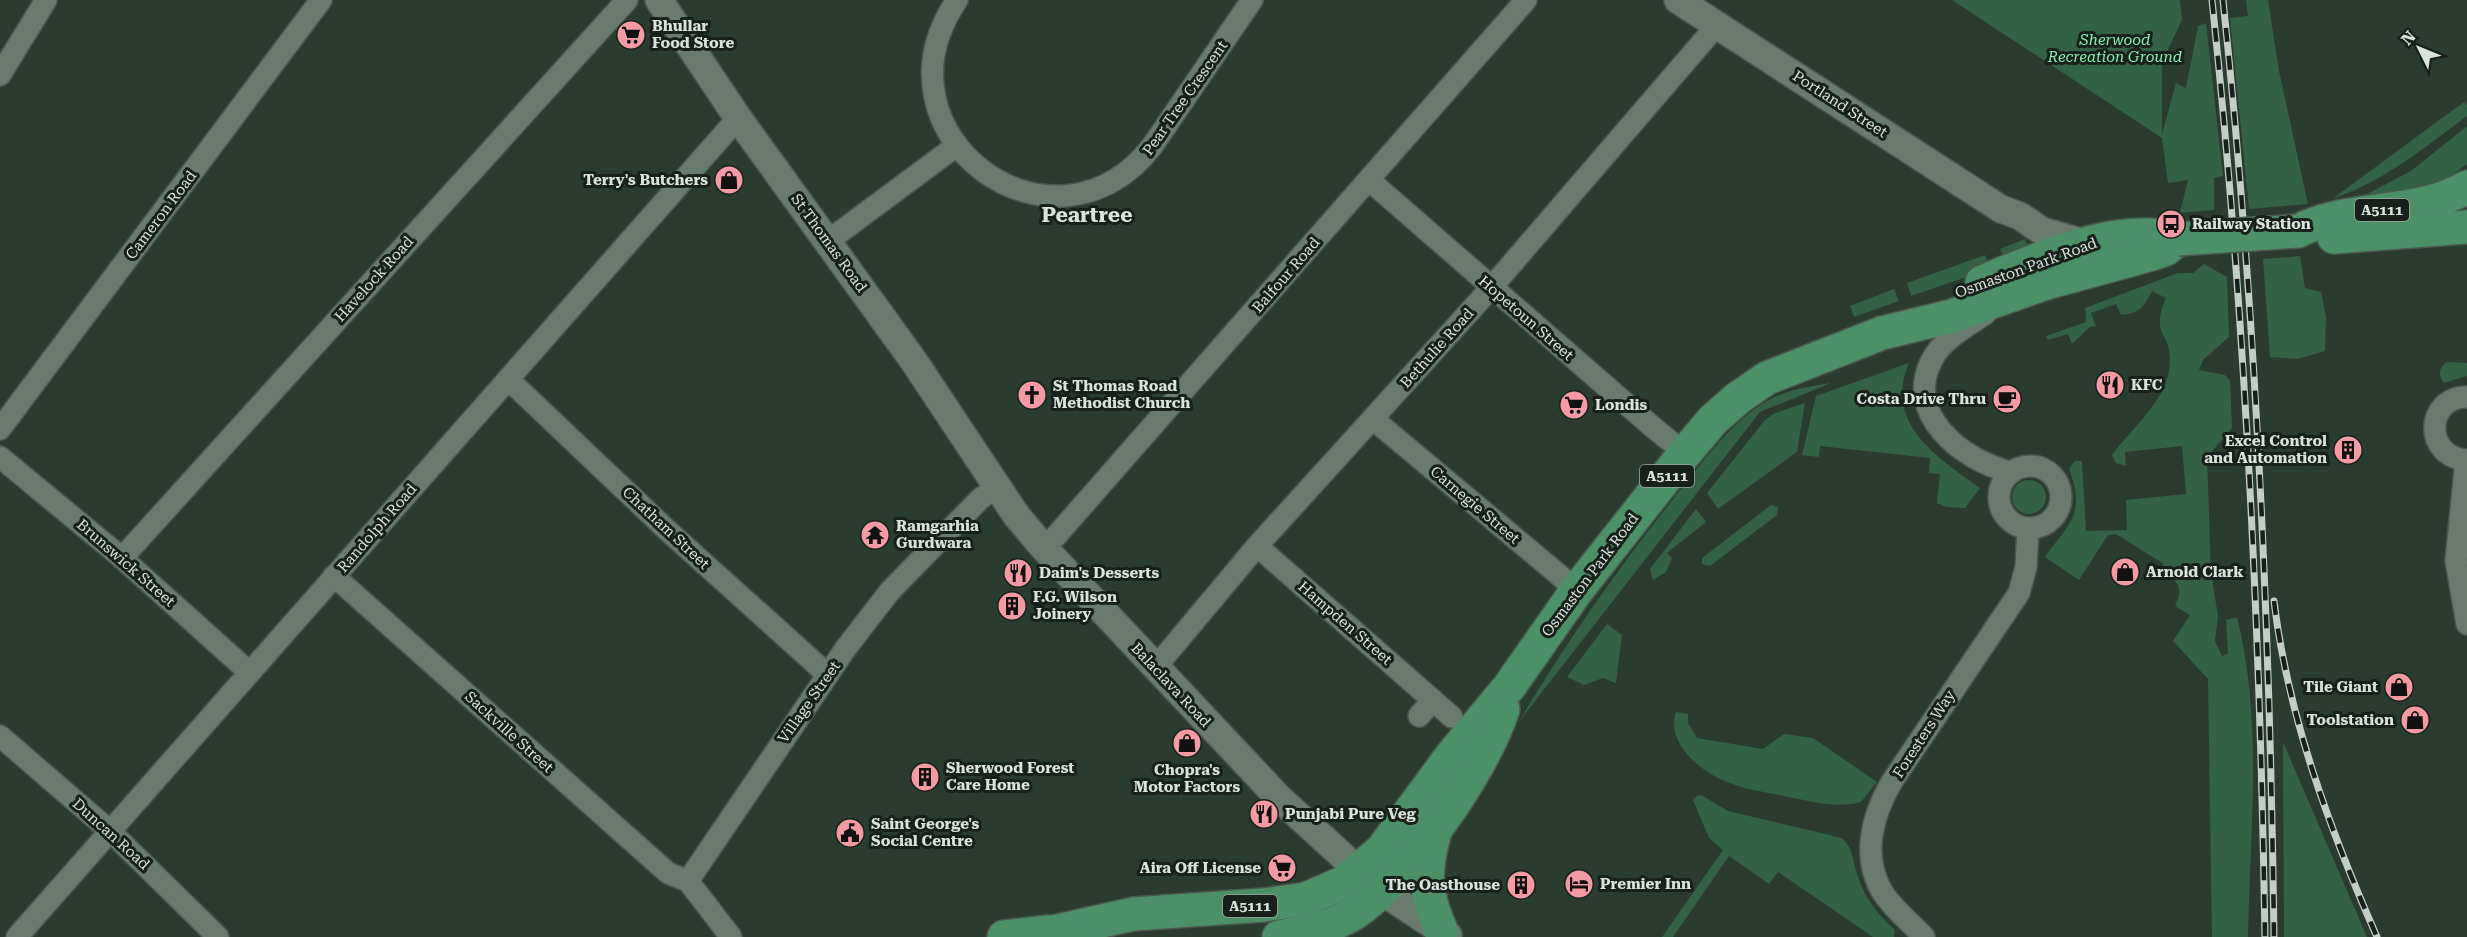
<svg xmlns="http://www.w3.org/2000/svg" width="2467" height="937" font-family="'Roboto Serif',serif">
  <rect width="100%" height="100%" fill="#2a3b30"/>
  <g fill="#336145">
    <polygon points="1952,0 2180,0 2182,20 2162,62 2162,134 2176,83 2186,88 2198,26 2206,23 2223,176 2214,178 2214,210 2180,213 2188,180 2168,183 2162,138"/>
    <polygon points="2246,0 2268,0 2279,71 2308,204 2249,209 2230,18 2248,16"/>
    <path d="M2464,102L2467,105V116C2424,148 2383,182 2332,199Z"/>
    <polygon points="2467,126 2467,164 2438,186 2344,206 2411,171"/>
    <polygon points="2025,239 2029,249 2006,263 2000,249"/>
    <polygon points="1985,255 1990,269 1911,296 1907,283"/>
    <polygon points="2300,256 2305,288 2321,292 2326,317 2325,351 2298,359 2270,357 2263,259"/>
    <path d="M2204,264L2227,277L2229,337L2203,360L2199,370L2225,375L2230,381L2232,428L2207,457L2211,573L2218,616L2215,641L2222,656L2228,654L2226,620L2237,617C2263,720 2250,831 2248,937H2212L2208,679L2173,641L2190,615L2175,606C2187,582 2171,582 2162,563L2116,534L2108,535L2079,580L2045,557C2070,522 2086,514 2069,469L2075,461H2082L2086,531L2127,530L2126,500L2186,494L2182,446L2125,452L2126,466L2116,463L2112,455C2133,426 2170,399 2170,360C2170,331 2150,336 2166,298L2152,291C2144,307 2140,313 2121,315L2116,304L2091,313L2096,326L2090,327L2072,344L2068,334L2048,340L2046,336L2086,322L2085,308L2178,273H2193Z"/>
    <polygon points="1894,289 1899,301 1854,317 1850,306"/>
    <path d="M2450,362L2467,363V376L2444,383C2438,376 2439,369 2445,363Z"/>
    <path d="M1909,363C1883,423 1937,457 1980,488L1965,508L1946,507L1937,503L1940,474L1929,473L1930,458L1820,446L1819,457L1802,455L1816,396Z"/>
    <path d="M1831,383L1760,412L1518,723C1566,642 1619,567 1677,494C1703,462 1727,427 1762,404C1784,390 1806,387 1831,383Z"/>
    <polygon points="1805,403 1797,452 1718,509 1707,493 1765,420 1773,414"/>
    <circle cx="2029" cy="497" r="17"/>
    <polygon points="1771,505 1778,507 1777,515 1710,566 1702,564 1702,558"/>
    <polygon points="1696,509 1706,522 1667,553 1672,558 1666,572 1653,580 1650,569"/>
    <polygon points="1607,624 1622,635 1616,683 1603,678 1584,685 1567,677"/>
    <path d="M1676,712L1688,714V723L1697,738L1763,749L1784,734L1813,738L1877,782L1861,802C1835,809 1810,801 1784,796C1766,792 1747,790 1730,783C1703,774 1665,744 1676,712Z"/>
    <polygon points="2283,742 2367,937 2284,937"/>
    <path d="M1698,795L1703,796L1728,811L1842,838C1854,849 1853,863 1858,877C1865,898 1878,915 1895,930L1894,937H1873L1778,872L1769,884L1729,856L1673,937H1662L1723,850L1709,838L1693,800Z"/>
  </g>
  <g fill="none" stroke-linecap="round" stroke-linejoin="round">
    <g stroke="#4a584f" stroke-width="24">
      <g id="minor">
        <path d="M957,0C865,136 1055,273 1153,145L1252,0"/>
        <polyline points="0,75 46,0"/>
        <polyline points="1369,180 1655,429 1685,453"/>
        <polyline points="828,241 956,146"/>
        <path d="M1985,314C1968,326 1943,339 1933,358C1902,413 1962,461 2011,472"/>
        <polyline points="508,379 667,530 827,674"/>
        <path d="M2467,397C2425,397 2423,457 2467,460"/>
        <polyline points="1373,419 1577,590"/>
        <polyline points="0,429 321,0"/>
        <polyline points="0,457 122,558 249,672"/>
        <polyline points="2466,460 2456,561 2467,624"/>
        <circle cx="2030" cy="497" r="31"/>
        <polyline points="1257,546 1452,717"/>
        <polyline points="1043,547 1056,536 1526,0"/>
        <polyline points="122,558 627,0"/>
        <polyline points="334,576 668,873 688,881 731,937"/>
        <polyline points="1155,668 1257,546 1491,288 1717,25"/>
        <polyline points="1419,716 1433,700"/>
        <polyline points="0,736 110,831 218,937"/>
        <polyline points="688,881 846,648 890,591 980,499 997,487"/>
        <polyline points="17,937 738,118"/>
        <path d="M1924,937C1910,922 1894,910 1883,893C1861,857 1872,816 1891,783L2019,593L2026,567L2028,528"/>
      </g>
    </g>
    <g stroke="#4a584f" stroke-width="30">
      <g id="tertiary">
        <polyline points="659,0 738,118 913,360 1016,515 1043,547 1279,798 1381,891 1448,935"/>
        <polyline points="1678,0 2001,209 2020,216 2042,231 2087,244"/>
      </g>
    </g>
    <g stroke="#4a584f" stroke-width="36">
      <g id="trunk">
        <path d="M2298,231C2350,204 2416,217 2467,187"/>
        <polyline points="2334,237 2467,227"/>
        <path d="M1982,282C2041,258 2110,225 2175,238"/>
        <path d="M1435,831C1424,871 1424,892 1441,930"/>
        <polyline points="1053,932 1133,914 1264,905 1306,899 1343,883 1382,850 1452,755 1509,687 1577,590 1685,453 1713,420 1738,398 1767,378 1882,333 1952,316 2046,283 2152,254 2166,249 2178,239"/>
        <polyline points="1004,937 1048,932 1075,934"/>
        <path d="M1279,937C1304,932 1330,928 1353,914C1408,878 1483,772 1503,709"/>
      </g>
    </g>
    <use href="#minor" stroke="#697b6f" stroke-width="21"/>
    <use href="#tertiary" stroke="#697b6f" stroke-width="27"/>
    <use href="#trunk" stroke="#4c9068" stroke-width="33"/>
    <g stroke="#c3cec7" stroke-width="7">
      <g id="rail">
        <path d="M2212,0C2245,312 2260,624 2265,937"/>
        <path d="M2223,0C2256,312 2270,624 2274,937"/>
        <path d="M2274,601C2288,717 2330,830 2377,937"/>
      </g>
    </g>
    <use href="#rail" stroke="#18201b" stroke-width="4.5" stroke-dasharray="14" stroke-linecap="butt"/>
    <g stroke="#4a584f" stroke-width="36" stroke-linecap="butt">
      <polyline id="trunk-bridge" points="2178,239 2298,231"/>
    </g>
    <use href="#trunk-bridge" stroke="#4c9068" stroke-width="33"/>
  </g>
  <defs>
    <g id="supermarket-disc" transform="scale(1.5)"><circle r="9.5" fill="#f49aa5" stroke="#18201b"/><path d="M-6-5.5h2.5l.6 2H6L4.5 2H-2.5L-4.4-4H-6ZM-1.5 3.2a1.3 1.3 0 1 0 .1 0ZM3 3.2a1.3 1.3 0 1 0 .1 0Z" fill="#111"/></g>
    <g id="shop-disc" transform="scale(1.5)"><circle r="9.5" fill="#f49aa5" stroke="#18201b"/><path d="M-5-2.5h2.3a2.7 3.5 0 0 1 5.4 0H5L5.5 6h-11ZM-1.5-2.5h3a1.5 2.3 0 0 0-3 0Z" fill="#111"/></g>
    <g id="bus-disc" transform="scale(1.5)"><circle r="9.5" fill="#f49aa5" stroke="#18201b"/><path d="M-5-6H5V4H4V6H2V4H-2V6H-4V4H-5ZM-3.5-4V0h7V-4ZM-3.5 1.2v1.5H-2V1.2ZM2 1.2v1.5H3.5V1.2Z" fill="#111"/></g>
    <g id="restaurant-disc" transform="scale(1.5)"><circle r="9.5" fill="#f49aa5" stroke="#18201b"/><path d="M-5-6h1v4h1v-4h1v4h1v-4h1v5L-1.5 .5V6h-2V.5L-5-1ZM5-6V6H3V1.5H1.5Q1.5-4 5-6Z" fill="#111"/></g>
    <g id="church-disc" transform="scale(1.5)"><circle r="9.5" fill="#f49aa5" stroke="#18201b"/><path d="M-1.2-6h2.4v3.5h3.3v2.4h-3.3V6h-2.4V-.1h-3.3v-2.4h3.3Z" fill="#111"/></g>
    <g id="cafe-disc" transform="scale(1.5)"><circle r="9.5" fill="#f49aa5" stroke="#18201b"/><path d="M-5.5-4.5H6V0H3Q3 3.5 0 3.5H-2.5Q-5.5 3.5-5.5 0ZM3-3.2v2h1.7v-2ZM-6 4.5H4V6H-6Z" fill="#111"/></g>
    <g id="building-disc" transform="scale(1.5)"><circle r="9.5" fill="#f49aa5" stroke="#18201b"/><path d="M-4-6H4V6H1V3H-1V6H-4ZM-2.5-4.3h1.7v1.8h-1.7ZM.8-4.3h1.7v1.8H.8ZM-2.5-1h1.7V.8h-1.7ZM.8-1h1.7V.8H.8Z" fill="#111"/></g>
    <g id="temple-disc" transform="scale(1.5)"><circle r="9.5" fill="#f49aa5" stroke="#18201b"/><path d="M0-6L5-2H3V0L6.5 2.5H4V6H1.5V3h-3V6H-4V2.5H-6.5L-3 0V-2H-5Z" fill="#111"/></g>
    <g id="civic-disc" transform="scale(1.5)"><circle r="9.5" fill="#f49aa5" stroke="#18201b"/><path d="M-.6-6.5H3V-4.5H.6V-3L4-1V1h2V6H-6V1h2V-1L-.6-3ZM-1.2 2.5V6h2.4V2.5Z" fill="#111"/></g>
    <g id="hotel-disc" transform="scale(1.5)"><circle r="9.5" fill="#f49aa5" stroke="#18201b"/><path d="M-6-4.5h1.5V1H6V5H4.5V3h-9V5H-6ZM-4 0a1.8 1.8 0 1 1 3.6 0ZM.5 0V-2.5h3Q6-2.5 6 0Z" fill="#111"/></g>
  </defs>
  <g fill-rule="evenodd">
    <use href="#supermarket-disc" x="631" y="35"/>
    <use href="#shop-disc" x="729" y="180"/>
    <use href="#bus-disc" x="2171" y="224"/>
    <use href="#restaurant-disc" x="2110" y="385"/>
    <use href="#church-disc" x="1032" y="395"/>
    <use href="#cafe-disc" x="2007" y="399"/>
    <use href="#supermarket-disc" x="1574" y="405"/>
    <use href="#building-disc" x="2348" y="450"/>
    <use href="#temple-disc" x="875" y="535"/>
    <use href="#shop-disc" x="2125" y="572"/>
    <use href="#restaurant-disc" x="1018" y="573"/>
    <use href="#building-disc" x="1012" y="606"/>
    <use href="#shop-disc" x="2399" y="687"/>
    <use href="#shop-disc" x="2415" y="720"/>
    <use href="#shop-disc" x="1187" y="743"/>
    <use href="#building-disc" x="925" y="777"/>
    <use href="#restaurant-disc" x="1264" y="814"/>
    <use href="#civic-disc" x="850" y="833"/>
    <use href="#supermarket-disc" x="1282" y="868"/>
    <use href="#hotel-disc" x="1579" y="884"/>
    <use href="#building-disc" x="1521" y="885"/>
  </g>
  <g text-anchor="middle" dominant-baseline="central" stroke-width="6" stroke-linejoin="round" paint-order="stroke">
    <g fill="#18201b" stroke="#9fa8a2" stroke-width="1.5">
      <rect x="2355" y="199" width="54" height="22" rx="4.5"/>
      <rect x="1640" y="465" width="54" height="22" rx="4.5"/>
      <rect x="1223" y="895" width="54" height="22" rx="4.5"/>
    </g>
    <g font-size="14" font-weight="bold" fill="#d9e3dc">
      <text x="2382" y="210">A5111</text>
      <text x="1667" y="476">A5111</text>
      <text x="1250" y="906">A5111</text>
    </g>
    <g font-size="15" font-weight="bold" fill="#d9e3dc" stroke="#18201b" text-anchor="start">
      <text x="652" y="26">Bhullar<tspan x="652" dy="17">Food Store</tspan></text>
      <text x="708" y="180" text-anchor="end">Terry's Butchers</text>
      <text x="2192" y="224">Railway Station</text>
      <text x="2131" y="385">KFC</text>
      <text x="1053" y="386">St Thomas Road<tspan x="1053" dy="17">Methodist Church</tspan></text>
      <text x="1986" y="399" text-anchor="end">Costa Drive Thru</text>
      <text x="1595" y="405">Londis</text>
      <text x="2327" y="441" text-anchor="end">Excel Control<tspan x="2327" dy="17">and Automation</tspan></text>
      <text x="896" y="526">Ramgarhia<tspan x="896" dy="17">Gurdwara</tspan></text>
      <text x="2146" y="572">Arnold Clark</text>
      <text x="1039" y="573">Daim's Desserts</text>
      <text x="1033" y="597">F.G. Wilson<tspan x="1033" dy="17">Joinery</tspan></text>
      <text x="2378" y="687" text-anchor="end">Tile Giant</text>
      <text x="2394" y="720" text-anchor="end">Toolstation</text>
      <text x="946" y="768">Sherwood Forest<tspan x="946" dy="17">Care Home</tspan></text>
      <text x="1187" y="770" text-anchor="middle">Chopra's<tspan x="1187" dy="17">Motor Factors</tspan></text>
      <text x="1285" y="814">Punjabi Pure Veg</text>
      <text x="871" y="824">Saint George's<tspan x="871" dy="17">Social Centre</tspan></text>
      <text x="1261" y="868" text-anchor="end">Aira Off License</text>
      <text x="1600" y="884">Premier Inn</text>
      <text x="1500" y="885" text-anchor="end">The Oasthouse</text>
    </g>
    <g font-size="15" font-style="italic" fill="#88efb0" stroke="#18201b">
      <text x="2115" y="40">Sherwood<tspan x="2115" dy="17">Recreation Ground</tspan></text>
    </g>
    <g font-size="15" fill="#d9e3dc" stroke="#18201b">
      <text transform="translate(1185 98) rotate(-55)">Pear Tree Crescent</text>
      <text transform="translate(1840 104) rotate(33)">Portland Street</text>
      <text transform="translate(161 215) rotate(-53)">Cameron Road</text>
      <text transform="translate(829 243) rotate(54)">St Thomas Road</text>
      <text transform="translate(2026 268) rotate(-20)">Osmaston Park Road</text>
      <text transform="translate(1286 275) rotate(-49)">Balfour Road</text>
      <text transform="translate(374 279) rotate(-48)">Havelock Road</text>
      <text transform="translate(1526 318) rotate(41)">Hopetoun Street</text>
      <text transform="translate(1437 348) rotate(-48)">Bethulie Road</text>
      <text transform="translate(1475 505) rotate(40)">Carnegie Street</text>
      <text transform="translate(377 528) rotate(-49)">Randolph Road</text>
      <text transform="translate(666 528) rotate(43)">Chatham Street</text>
      <text transform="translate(126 563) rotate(41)">Brunswick Street</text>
      <text transform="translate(1590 575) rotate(-53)">Osmaston Park Road</text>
      <text transform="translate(1345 623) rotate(41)">Hampden Street</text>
      <text transform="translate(1171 685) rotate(47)">Balaclava Road</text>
      <text transform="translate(809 702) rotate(-55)">Village Street</text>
      <text transform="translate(509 732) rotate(42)">Sackville Street</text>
      <text transform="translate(1924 734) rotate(-57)">Foresters Way</text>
      <text transform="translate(111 834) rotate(42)">Duncan Road</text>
    </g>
    <g font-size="21" font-weight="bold" fill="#d9e3dc" stroke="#18201b">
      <text x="1087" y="215">Peartree</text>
    </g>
  </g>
  <g transform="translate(2419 48) rotate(313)" stroke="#18201b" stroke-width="4.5" paint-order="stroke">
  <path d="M0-4.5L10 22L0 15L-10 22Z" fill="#d9e3dc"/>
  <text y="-9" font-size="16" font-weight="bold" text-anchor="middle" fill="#d9e3dc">N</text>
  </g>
</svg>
